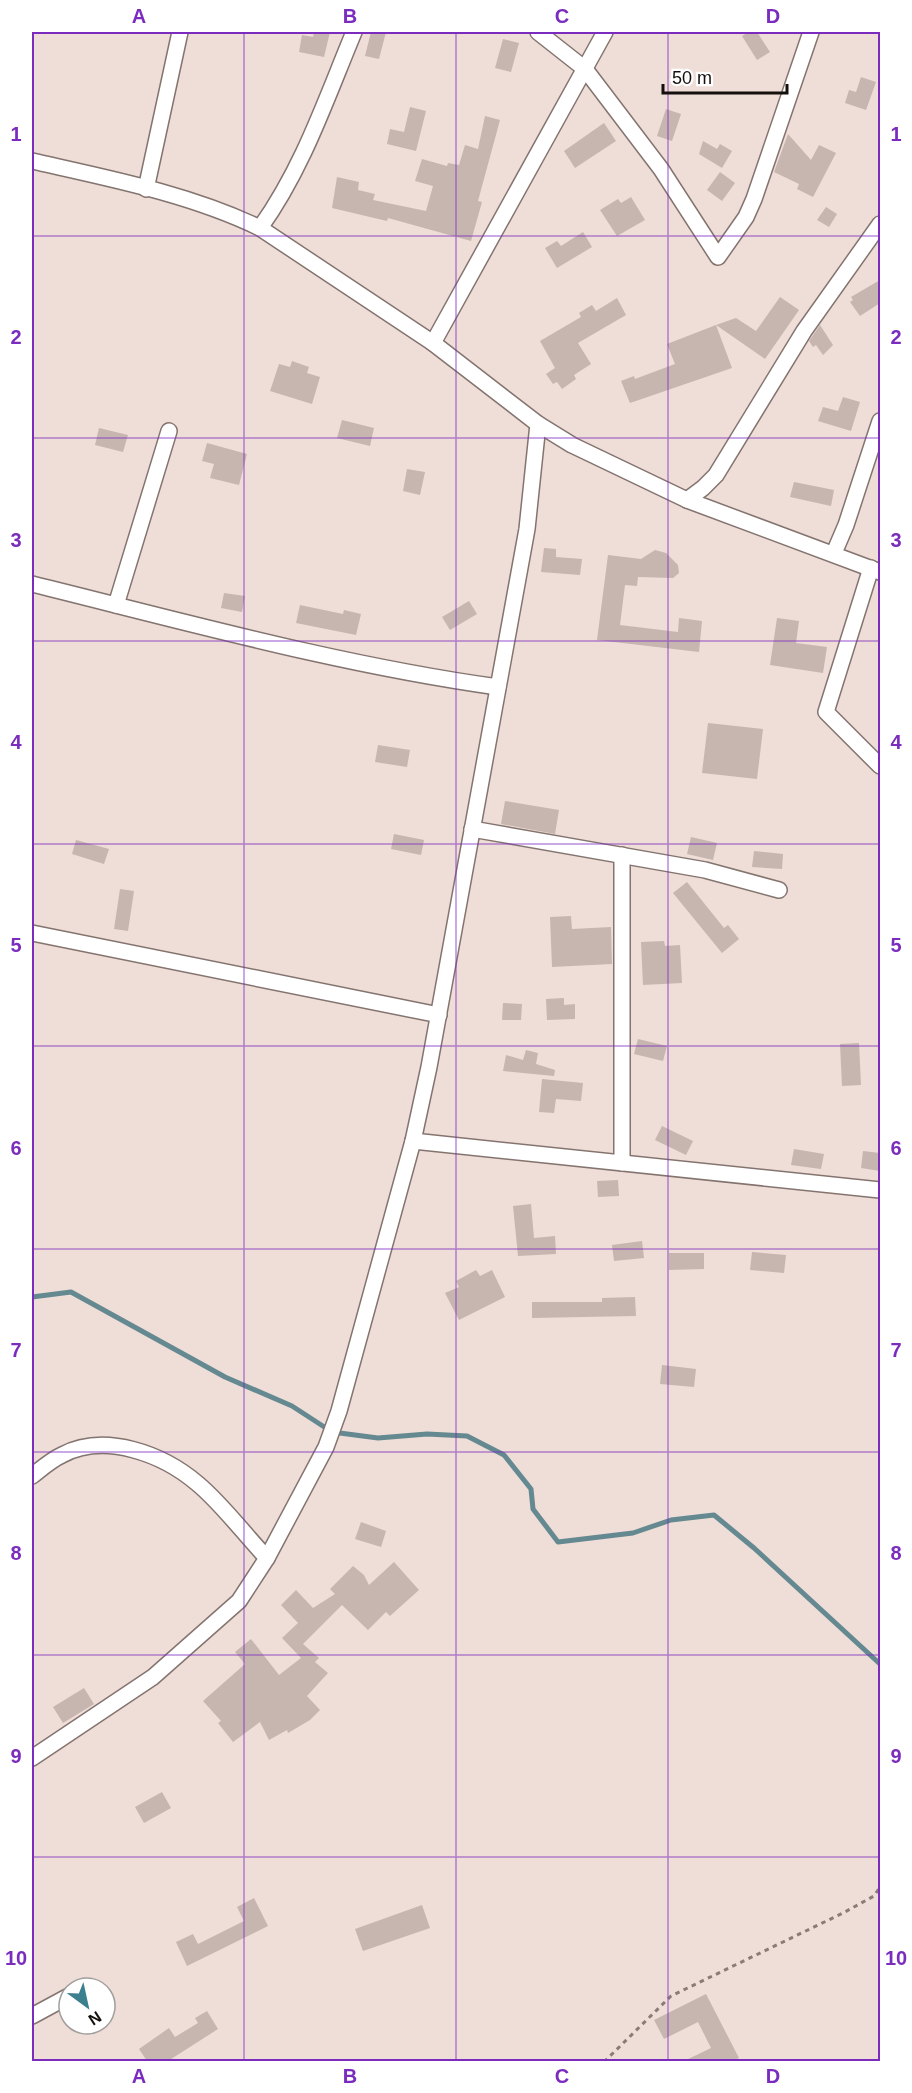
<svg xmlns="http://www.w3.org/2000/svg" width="912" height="2093" font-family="Helvetica,sans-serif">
  <rect width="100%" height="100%" fill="#efddd7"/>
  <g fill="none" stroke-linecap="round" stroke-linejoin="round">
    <polyline stroke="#658991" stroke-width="5" points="32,1297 71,1292 225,1377 292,1406 332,1432 378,1438 427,1434 467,1436 504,1455 531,1489 533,1509 558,1542 633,1533 671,1520 714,1515 754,1548 880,1664"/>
  </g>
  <g fill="#c7b5af">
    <polygon points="314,32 330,32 324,57 299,52 302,35 313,37"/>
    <polygon points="371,32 386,32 379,59 365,56"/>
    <polygon points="749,32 757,32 770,52 757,60 742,36"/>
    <polygon points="503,39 519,43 511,72 495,68"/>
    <polygon points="861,77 876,82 866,110 845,103 849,90 856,92"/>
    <polygon points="410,107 426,111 416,151 387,144 390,129 404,132"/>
    <polygon points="666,109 681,114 672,141 657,136"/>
    <polygon points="485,116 500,120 478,201 482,202 471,241 388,218 387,221 332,208 337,177 359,182 358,190 375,194 373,200 426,211 433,186 415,181 422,159 447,166 448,163 459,165 465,145 478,149"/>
    <polygon points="604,123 616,141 575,168 564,151"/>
    <polygon points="788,134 811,160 819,145 836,153 813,197 797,189 799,184 774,172"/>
    <polygon points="703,141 717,149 720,144 732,151 722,168 699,154"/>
    <polygon points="720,172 735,183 722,201 707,190"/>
    <polygon points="631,197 645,220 617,236 600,210 618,199 621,203"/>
    <polygon points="826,207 837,214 829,227 817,220"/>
    <polygon points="583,232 592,247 557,268 545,248 557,241 561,246"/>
    <polygon points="880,280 880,303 860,316 850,302 853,300 851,297"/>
    <polygon points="780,297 799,310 765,359 716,325 736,318 756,331"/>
    <polygon points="617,298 626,315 578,343 591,364 574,375 576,379 562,389 557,382 553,384 546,374 555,368 540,341 581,317 579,313 592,305 596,311"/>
    <polygon points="716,325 732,368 630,403 621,381 634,376 635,379 675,364 667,344"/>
    <polygon points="820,325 833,345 823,355 816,345 813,347 809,341"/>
    <polygon points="292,361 309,367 307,373 320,377 312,404 270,391 279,364 290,367"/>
    <polygon points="843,397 860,402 851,431 818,421 823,407 838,411"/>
    <polygon points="342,420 374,428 370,446 337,438"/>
    <polygon points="99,428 128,435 123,452 95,445"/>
    <polygon points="207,443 247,454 239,485 210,478 214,464 202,461"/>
    <polygon points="407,469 425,472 420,495 403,491"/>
    <polygon points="794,482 834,490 831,506 790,497"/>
    <polygon points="544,548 556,549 556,557 582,559 580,575 541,572"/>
    <polygon points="655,550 666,553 678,565 679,573 673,578 638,577 637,586 625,585 620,625 678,632 679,618 702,621 699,652 597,640 608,555 641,559"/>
    <polygon points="224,593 245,596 242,612 221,608"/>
    <polygon points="469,601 477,614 450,630 442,617"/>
    <polygon points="300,605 343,614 344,610 361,614 356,635 296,623"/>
    <polygon points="777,618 799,621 796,643 827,647 823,673 770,665"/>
    <polygon points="708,723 763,729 757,779 702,773"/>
    <polygon points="378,745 410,750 407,767 375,762"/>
    <polygon points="505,801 559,810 555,834 501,824"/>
    <polygon points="394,834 424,840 421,855 391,849"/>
    <polygon points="691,837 717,843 713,860 687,854"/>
    <polygon points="76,840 109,849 104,864 72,854"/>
    <polygon points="754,851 783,854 782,869 752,867"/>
    <polygon points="687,882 724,928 728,925 739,939 722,953 673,893"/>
    <polygon points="120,889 134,891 128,931 114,929"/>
    <polygon points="571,916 572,929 611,927 612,964 552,967 550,917"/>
    <polygon points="664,941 665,946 680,945 682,983 643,985 641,942"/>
    <polygon points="564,998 564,1005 575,1004 575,1019 547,1020 546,999"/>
    <polygon points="503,1003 522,1004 521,1020 502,1020"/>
    <polygon points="638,1039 667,1046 663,1061 634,1054"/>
    <polygon points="859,1043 861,1085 842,1086 840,1044"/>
    <polygon points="526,1050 538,1053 536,1064 555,1070 554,1076 503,1071 506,1055 523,1060"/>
    <polygon points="542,1079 583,1083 581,1101 556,1099 554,1113 539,1112"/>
    <polygon points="662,1126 693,1141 686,1155 655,1140"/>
    <polygon points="794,1149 824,1154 821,1169 791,1165"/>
    <polygon points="863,1151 880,1153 880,1171 861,1168"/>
    <polygon points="618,1180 619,1196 598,1197 597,1181"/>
    <polygon points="531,1204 534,1238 555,1236 556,1254 518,1256 513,1206"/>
    <polygon points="642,1241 644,1258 614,1261 612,1245"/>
    <polygon points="752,1252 786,1255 784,1273 750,1270"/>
    <polygon points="669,1253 704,1253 704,1269 669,1270"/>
    <polygon points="476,1270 480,1276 492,1270 505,1297 459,1320 445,1293 459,1287 456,1281"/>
    <polygon points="635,1297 636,1316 532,1318 532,1302 602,1302 602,1298"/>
    <polygon points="662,1365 696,1369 694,1387 660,1384"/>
    <polygon points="361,1522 386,1531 381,1547 355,1539"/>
    <polygon points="394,1562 419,1590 390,1616 386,1612 368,1630 342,1605 303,1644 319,1658 315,1662 328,1673 307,1696 320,1710 310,1720 288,1733 287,1730 269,1740 260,1722 233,1742 218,1723 221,1721 203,1701 245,1664 235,1652 251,1639 279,1675 301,1658 282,1638 298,1623 281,1605 296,1590 313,1608 335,1594 330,1589 353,1566 364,1575 369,1585"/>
    <polygon points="84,1688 94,1704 63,1723 53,1707"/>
    <polygon points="162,1792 171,1808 144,1823 135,1807"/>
    <polygon points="254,1898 268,1926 187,1966 176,1942 193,1934 198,1944 244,1921 237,1907"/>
    <polygon points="422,1905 430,1928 363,1951 355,1929"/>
    <polygon points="706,1994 739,2058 732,2061 684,2061 711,2048 698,2022 664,2039 654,2020"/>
    <polygon points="207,2011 218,2029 168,2061 147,2061 139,2049 169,2028 175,2037 198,2023 195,2018"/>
  </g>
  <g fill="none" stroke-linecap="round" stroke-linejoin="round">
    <g stroke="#84746f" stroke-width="18">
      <g id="street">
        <polyline points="538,32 585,69 661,169 718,257 746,217 754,199 811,32"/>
        <path d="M32,161C107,178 190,194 260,228L433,343L538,424L572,445L687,500L880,572"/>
        <polyline points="146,189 180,32"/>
        <path d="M260,228C303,168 326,99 354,32"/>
        <polyline points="433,343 605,32"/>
        <polyline points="687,500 703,488 716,475 804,331 880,224"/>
        <polyline points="834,553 846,525 880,421"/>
        <polyline points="871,568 826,712 880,766"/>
        <path d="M32,584C186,622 340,665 498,687"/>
        <polyline points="116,605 169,431"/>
        <polyline points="472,829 705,870 779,890"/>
        <polyline points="32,933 439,1015"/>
        <polyline points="413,1141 880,1190"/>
        <polyline points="622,1163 622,855"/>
        <path d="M32,1476C41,1469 51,1460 62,1455C105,1432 163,1454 198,1484C223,1505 244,1534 267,1558"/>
        <polyline points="32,1758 153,1677 239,1601 267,1558 326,1447 339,1411 413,1141 429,1067 527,529 538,424"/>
        <polyline points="32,2016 69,1996"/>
      </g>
    </g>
    <polyline stroke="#897c78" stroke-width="3" stroke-dasharray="4.5 4.5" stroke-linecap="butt" points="604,2062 671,1996 843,1913 874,1896 880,1887"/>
    <use href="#street" stroke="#fff" stroke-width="15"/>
  </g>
  <path fill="none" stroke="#7b2cbf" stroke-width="1.5" stroke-opacity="0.55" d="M244,32V2062M456,32V2062M668,32V2062M32,236H880M32,438H880M32,641H880M32,844H880M32,1046H880M32,1249H880M32,1452H880M32,1655H880M32,1857H880"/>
  <rect width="912" height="2093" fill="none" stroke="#ffffff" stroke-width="66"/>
  <g transform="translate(87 2006) rotate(147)"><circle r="28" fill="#ffffff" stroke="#a19f9e" stroke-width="1.5"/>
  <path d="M0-4.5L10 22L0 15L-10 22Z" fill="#3c808f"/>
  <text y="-9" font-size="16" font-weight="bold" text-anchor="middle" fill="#150f0d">N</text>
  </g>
  <path d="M663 84v9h124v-9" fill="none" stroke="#150f0d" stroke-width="3"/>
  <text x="672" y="84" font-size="18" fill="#150f0d" stroke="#ffffff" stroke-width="4.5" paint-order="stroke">50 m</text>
  <rect x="33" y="33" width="846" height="2027" fill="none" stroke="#7b2cbf" stroke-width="2"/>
  <g font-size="20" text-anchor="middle" font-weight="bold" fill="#7b2cbf">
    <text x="139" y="23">A</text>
    <text x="350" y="23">B</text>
    <text x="562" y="23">C</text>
    <text x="773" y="23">D</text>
    <text x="16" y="141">1</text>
    <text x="896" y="141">1</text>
    <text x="16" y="344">2</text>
    <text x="896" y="344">2</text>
    <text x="16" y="547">3</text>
    <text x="896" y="547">3</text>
    <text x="16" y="749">4</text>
    <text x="896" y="749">4</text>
    <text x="16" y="952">5</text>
    <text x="896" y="952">5</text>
    <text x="16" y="1155">6</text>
    <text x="896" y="1155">6</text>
    <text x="16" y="1357">7</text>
    <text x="896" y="1357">7</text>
    <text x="16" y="1560">8</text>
    <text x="896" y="1560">8</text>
    <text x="16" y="1763">9</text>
    <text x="896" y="1763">9</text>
    <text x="16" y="1965">10</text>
    <text x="896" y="1965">10</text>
    <text x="139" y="2083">A</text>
    <text x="350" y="2083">B</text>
    <text x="562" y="2083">C</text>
    <text x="773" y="2083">D</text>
  </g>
</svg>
